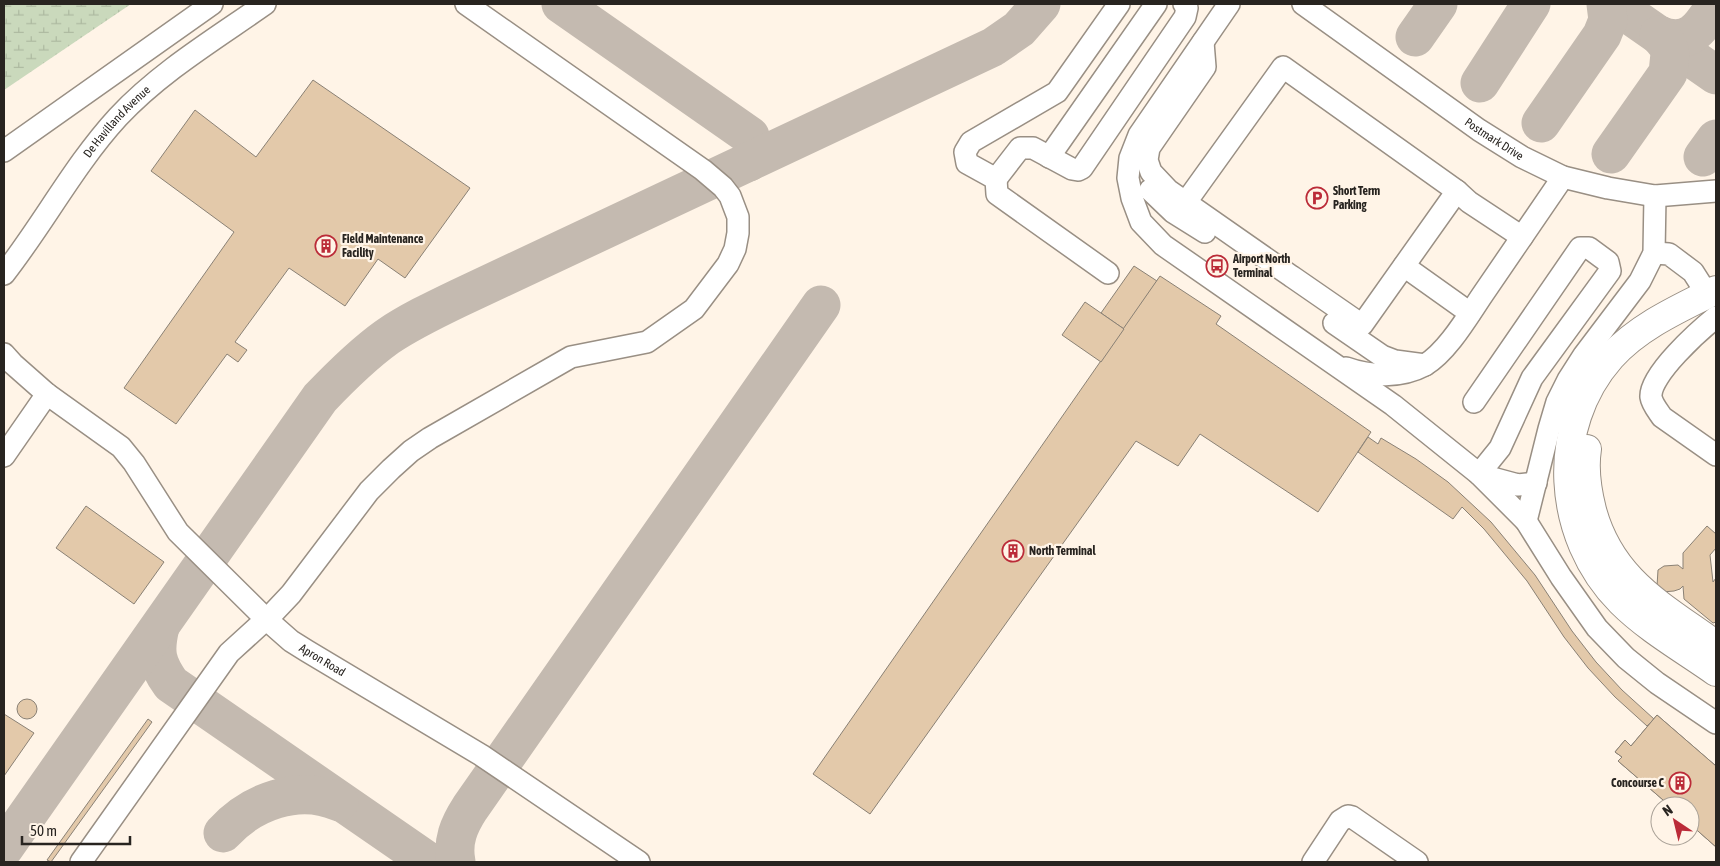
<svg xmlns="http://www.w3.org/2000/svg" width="1720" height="866" font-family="'Asap Condensed',sans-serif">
  <defs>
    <pattern id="wetland-marsh" width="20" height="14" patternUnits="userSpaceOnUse" patternTransform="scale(1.25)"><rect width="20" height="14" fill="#cad9bc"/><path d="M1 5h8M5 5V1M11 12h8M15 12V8" fill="none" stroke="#aebaa1"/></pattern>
  </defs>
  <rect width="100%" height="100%" fill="#fff4e7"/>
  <polygon fill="url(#wetland-marsh)" points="4,4 131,4 4,90"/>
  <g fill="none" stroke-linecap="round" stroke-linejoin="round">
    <g stroke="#c4bab0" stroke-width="39">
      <path d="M561,4L750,136C753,146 754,152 749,162"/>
      <polyline points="1614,4 1716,75"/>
      <path d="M1659,35C1690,48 1702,26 1716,4"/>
      <polyline points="1415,37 1438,4"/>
      <polyline points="1480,83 1531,4"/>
      <polyline points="1541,123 1602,35 1608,20 1606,4"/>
      <polyline points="1611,154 1668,73 1670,54 1668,46 1659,35"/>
      <polyline points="1703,157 1716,139"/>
      <path d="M160,627C154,652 156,663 171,684L429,862"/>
      <path d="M223,833C251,802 298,784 339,802"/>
      <path d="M4,848L320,398C341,376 362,355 387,337C409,322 434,310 459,298L993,47L1019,29L1041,4"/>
      <path d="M456,862C452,841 459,825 470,808L821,305"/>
    </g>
  </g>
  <g fill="#e3c9aa" stroke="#8a8175">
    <polygon points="313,80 470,188 405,278 378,259 345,306 289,268 235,342 247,350 238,362 227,354 176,424 124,388 234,232 151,171 195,110 256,157"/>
    <polygon points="1134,266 1157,281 1124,329 1101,313"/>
    <polygon points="1160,276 1221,316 1216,324 1371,432 1318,512 1200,434 1178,466 1136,441 870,814 813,774"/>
    <polygon points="1085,302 1124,329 1101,362 1062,335"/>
    <polygon points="1368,437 1378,444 1381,438 1416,459 1448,482 1491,522 1535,575 1572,631 1596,662 1622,690 1654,719 1647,726 1615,697 1588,668 1564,637 1527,581 1484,529 1462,507 1453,519 1358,452"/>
    <polygon points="86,506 164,562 134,604 56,548"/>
    <polygon points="1707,526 1716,534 1716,548 1710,555 1713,582 1716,578 1716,622 1713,623 1684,599 1683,586 1680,589 1674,591 1662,592 1657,586 1658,570 1664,566 1678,565 1683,569 1683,553"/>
    <circle cx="27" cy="709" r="10"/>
    <polygon points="4,714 34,733 4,776"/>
    <polygon points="1657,715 1716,766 1716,847 1690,824 1690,806 1670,806 1618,761 1622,757 1615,752 1625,740 1631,746"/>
    <polygon points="1657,715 1716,766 1716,847 1690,824 1690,806 1670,806 1618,761 1622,757 1615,752 1625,740 1631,746"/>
    <polygon points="148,719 152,722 51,862 47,860"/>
  </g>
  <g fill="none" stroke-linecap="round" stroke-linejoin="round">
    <g stroke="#998f84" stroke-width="24">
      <g id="minor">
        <polyline points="1229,4 1139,135 1130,158 1128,178 1132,198 1141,222 1163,245 1393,405 1479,474 1526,521 1561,577 1597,628 1626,658 1657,683 1716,723"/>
        <path id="s1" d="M1303,4L1479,130L1522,157L1563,177L1608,188L1655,196L1716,191"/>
        <polyline points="4,151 212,4"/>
        <polyline points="1049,157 1156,4"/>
        <polyline points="996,179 1020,148 1033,148 1072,169 1078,170 1082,168 1185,17 1187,8 1184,4"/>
        <polyline points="1150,190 1173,212 1205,232"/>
        <polyline points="1457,191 1469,202 1522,237"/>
        <polyline points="1186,202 1283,67 1457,191 1362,325 1294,278 1291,276 1168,190 1151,172 1147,160 1149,148 1205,67 1203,42"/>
        <polyline points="1654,253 1669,254 1693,272 1707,294"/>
        <polyline points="1404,266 1470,313"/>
        <polyline points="1108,273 997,194 996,179 967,163 965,152 971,142 1057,92 1119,4"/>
        <path id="s2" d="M4,274C44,223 74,165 118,117C160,72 215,39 265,4"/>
        <path d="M1716,317C1700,330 1649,375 1651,397C1652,404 1658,411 1662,417L1716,455"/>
        <polyline points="1334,323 1382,356 1395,361 1425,365"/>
        <path id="s3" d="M4,354L13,364L47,394L121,447L134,463L178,532L266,619L291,641L307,651L481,755L639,862"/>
        <path d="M1346,368C1371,377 1401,378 1425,365C1448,351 1468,316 1483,294C1510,255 1536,216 1563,177"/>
        <polyline points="1474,402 1580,248 1589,248 1608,262 1610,271 1532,378 1500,448 1479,474"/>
        <polyline points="4,456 47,394"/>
        <polyline points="1481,475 1518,485 1536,483"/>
        <polyline points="1526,521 1549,429 1557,402 1568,380 1584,355 1640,281 1654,253 1655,196"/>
        <polyline points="81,862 229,653 274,612 291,594 369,491 391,469 411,451 430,438 571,357 647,342 694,309 728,264 735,249 738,233 738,217 730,196 723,187 703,170 466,4"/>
        <polyline points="1313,862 1340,821 1348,816 1352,817 1417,862"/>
      </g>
    </g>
    <g stroke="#998f84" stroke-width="30">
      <g id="major">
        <path d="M1716,290C1680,308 1639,326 1611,357C1549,427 1556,537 1621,602C1648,629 1685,650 1716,672"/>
        <path d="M1587,449C1584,468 1587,490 1592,510C1611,580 1661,605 1716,645"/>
      </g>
    </g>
    <use href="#minor" stroke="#fff" stroke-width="21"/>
    <use href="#major" stroke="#fff" stroke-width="28"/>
  </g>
  <defs>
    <g id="parking-ring" transform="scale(1.125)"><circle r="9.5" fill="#fff4e7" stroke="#bb2b38" stroke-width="1.5"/><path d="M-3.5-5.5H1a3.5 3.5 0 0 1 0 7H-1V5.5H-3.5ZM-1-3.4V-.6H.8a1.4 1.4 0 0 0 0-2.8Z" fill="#bb2b38"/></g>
    <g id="building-ring" transform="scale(1.125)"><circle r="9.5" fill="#fff4e7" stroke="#bb2b38" stroke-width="1.5"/><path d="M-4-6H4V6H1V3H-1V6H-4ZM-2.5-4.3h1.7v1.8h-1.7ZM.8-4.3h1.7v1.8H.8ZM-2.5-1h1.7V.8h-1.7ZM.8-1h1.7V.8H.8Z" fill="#bb2b38"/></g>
    <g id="bus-ring" transform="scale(1.125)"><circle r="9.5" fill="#fff4e7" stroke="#bb2b38" stroke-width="1.5"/><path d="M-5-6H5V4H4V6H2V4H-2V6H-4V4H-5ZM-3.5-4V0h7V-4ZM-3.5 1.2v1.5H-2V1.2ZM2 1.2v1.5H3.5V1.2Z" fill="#bb2b38"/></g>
  </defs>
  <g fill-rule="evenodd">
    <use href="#parking-ring" x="1317" y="198"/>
    <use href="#building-ring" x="326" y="246"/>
    <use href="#bus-ring" x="1217" y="266"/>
    <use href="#building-ring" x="1013" y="551"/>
    <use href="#building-ring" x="1680" y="783"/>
  </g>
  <g text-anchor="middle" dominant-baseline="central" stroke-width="4.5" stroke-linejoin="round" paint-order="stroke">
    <g font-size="12" fill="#282420" stroke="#fff4e7">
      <text stroke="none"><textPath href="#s2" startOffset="190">De Havilland Avenue</textPath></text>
      <text stroke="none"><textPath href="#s1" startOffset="234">Postmark Drive</textPath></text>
      <text stroke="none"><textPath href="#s3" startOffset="446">Apron Road</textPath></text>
    </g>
    <g font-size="12" font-weight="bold" fill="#282420" stroke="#fff4e7" text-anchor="start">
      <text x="1333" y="191">Short Term<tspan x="1333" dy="14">Parking</tspan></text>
      <text x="342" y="239">Field Maintenance<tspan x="342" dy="14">Facility</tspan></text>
      <text x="1233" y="259">Airport North<tspan x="1233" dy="14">Terminal</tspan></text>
      <text x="1029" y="551">North Terminal</text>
      <text x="1664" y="783" text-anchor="end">Concourse C</text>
    </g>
  </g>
  <rect width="1720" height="866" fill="none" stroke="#282420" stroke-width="10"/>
  <g transform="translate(1675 821) rotate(325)"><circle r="24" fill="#fff4e7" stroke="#a9a197"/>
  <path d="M0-4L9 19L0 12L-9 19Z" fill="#bb2b38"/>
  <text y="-8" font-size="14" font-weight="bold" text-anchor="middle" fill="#282420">N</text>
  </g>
  <path d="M22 836v8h108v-8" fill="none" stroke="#282420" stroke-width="2.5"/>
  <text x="30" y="836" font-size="15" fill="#282420" stroke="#fff4e7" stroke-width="4" paint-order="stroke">50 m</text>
</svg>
